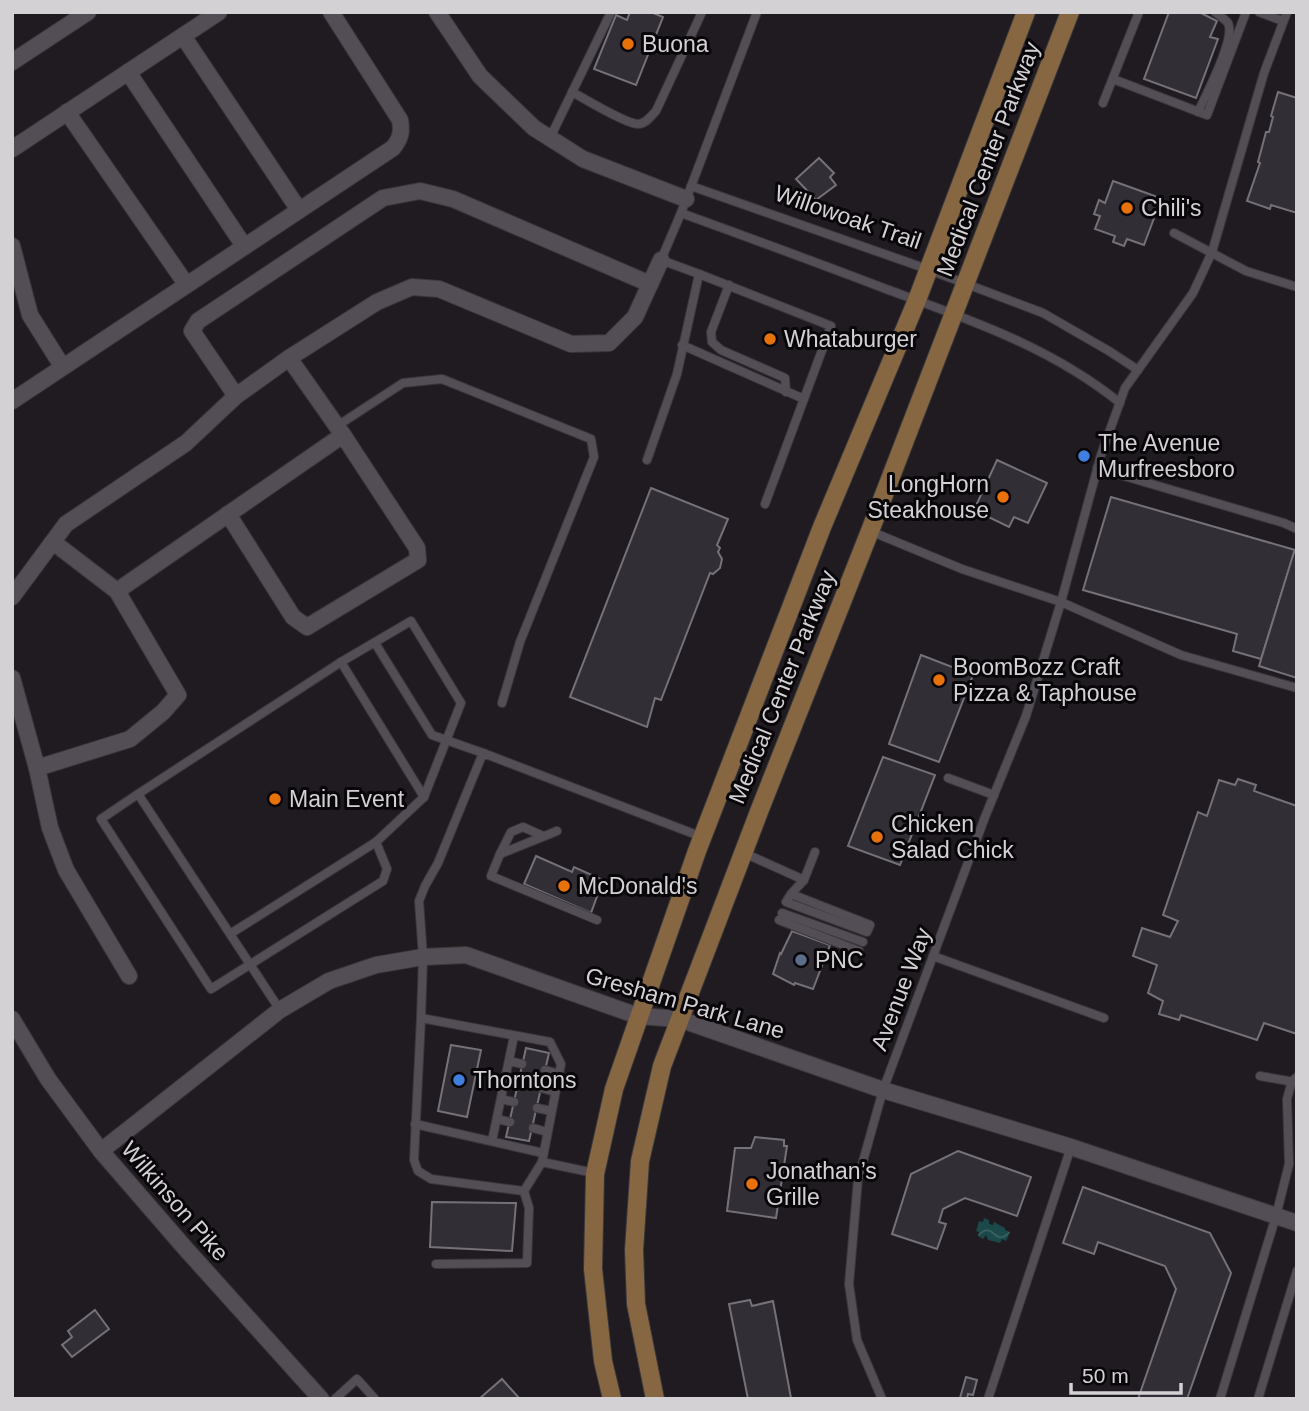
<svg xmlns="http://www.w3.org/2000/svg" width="1309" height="1411" font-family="Helvetica,sans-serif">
  <defs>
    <pattern id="water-waves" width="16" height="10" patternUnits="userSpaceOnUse" patternTransform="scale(1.75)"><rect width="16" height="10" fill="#1b4849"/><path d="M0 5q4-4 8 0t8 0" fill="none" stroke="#3b6162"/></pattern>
  </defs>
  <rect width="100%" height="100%" fill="#1f1b21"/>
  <polygon fill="url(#water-waves)" points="984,1218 989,1220 989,1224 993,1225 994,1222 1005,1228 1005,1230 1010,1232 1006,1241 1002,1239 1000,1243 988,1240 986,1235 983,1239 978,1236 979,1232 976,1231 979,1221 983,1222"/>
  <g fill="#312e35" stroke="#757179" stroke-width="2">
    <polygon points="630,12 651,12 663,17 636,85 594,69 616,15 627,20"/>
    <polygon points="1169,12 1199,12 1217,21 1210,37 1218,39 1196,98 1144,79"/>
    <polygon points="1278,92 1297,98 1297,213 1271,205 1270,209 1247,201 1260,163 1258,162 1266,132 1269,132 1273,117 1271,116"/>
    <polygon points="819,158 834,173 830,177 836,185 816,200 796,179"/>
    <polygon points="1113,181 1155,196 1153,200 1160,202 1144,245 1127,239 1124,246 1113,242 1115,236 1095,229 1100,216 1094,214 1099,200 1105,203"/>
    <polygon points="997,460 1047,483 1028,523 1014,517 1009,527 974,510"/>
    <polygon points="651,488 728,519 717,545 720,548 718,552 722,559 720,568 713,574 710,573 661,700 655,698 647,727 570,697"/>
    <polygon points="1111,497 1295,550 1261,659 1233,651 1237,634 1083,590"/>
    <polygon points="1294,552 1297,552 1297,678 1259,666"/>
    <polygon points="921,655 973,675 939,762 889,744"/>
    <polygon points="883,757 935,775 900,865 848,846"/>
    <polygon points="1238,779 1256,785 1254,791 1297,806 1297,1034 1264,1023 1257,1040 1181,1015 1179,1020 1159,1014 1163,1001 1148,993 1157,965 1133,956 1142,928 1170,937 1178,921 1163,915 1198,812 1207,816 1219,780 1235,785"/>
    <polygon points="536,856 572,872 574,867 603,880 591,913 524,884"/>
    <polygon points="792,931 830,945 813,989 795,983 794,985 773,974 780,953 781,954"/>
    <polygon points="451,1045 481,1050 467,1117 438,1111"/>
    <polygon points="526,1048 549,1053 529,1141 506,1137"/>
    <polygon points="755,1137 784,1140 784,1146 787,1146 776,1218 727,1211 735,1148 751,1148"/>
    <polygon points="958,1151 1031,1177 1017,1216 965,1198 943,1209 939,1222 946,1224 937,1249 892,1234 911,1174"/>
    <polygon points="1083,1187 1210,1233 1231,1273 1187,1399 1138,1399 1176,1289 1165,1266 1098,1242 1094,1254 1063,1243"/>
    <polygon points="432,1202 516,1203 512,1251 430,1247"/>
    <polygon points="750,1300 752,1306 773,1301 791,1398 748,1399 729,1304"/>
    <polygon points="95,1310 109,1329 72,1357 62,1345 72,1337 68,1331"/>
    <polygon points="966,1377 977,1380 973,1395 968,1394 967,1399 964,1399 960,1398"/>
    <polygon points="502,1379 520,1399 479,1399"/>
  </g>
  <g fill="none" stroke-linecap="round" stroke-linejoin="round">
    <g stroke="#3a373b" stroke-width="10">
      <g id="service">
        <polyline points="1259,12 1283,21"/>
        <polyline points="1113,79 1207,115 1246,12"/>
        <path d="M572,92C585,99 626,124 638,124C646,124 651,116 656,111L702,12"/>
        <polyline points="1103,103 1139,12"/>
        <path d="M1198,112C1206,95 1236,39 1228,23C1225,19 1219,15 1215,12"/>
        <polyline points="550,138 611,12"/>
        <polyline points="691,186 927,269 1043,313 1109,351 1138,370"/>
        <path d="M681,213C750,238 818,263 886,289C968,319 1051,347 1120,403"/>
        <polyline points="1174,233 1246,271 1297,287"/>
        <polyline points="699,274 831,326 765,504"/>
        <polyline points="729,285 711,332 712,342 721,350 785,378 786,392"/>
        <polyline points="682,345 804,399"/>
        <polyline points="337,426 403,383 442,379 591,439 594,457 520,642 502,703"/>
        <polyline points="647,460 677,374 699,274 661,260 681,213 757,12"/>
        <polyline points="1097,468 1284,523 1297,529"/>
        <polyline points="870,531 962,569 1061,602 1181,655 1297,688"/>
        <polyline points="375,643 432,735 483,753"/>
        <polyline points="341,662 424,797"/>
        <polyline points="948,778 994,795"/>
        <polyline points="138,794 101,819 211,989 383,881 387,869 376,842"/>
        <polyline points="557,831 500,854 491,876 597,920"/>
        <polyline points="744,853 804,880 791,894 786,902 867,932 870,925 791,894"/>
        <polyline points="500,854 511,832 523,827 543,836"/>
        <polyline points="804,880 815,852"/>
        <polyline points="782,913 863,942"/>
        <polyline points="779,920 859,951"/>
        <polyline points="230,934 376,842 424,797 461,703 411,621 341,662 138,794 280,1010"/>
        <polyline points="933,956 1104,1018"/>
        <polyline points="421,1018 414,1160 418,1171 431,1179 524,1191 542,1162"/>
        <polyline points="509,1061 522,1064"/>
        <polyline points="545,1070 559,1074"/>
        <polyline points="1260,1076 1294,1082"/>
        <polyline points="505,1079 518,1083"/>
        <polyline points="541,1088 555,1092"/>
        <polyline points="501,1099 514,1102"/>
        <polyline points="537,1108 551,1111"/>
        <polyline points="497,1119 510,1122"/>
        <polyline points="415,1124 543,1153"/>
        <polyline points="533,1128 547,1132"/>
        <polyline points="492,1141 514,1036"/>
        <polyline points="594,1173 542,1162 561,1064 550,1042 421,1018 423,957 419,901 425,886 438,863 483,753 702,837"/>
        <polyline points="436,1264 527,1263 529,1208 524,1191"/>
        <polyline points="335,1399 357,1379 375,1399"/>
        <polyline points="882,1399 857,1340 849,1284 858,1179 883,1090 985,817 1026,716 1061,602 1101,455 1125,388 1193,293 1212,252 1264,73 1287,12"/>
        <polyline points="988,1399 1071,1147"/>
        <polyline points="1220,1399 1276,1216 1289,1164 1287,1099 1292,1081 1297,1077"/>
        <polyline points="1258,1399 1297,1271"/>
      </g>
    </g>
    <g stroke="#3a373b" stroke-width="18">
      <g id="minor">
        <polyline points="437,12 480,76 534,128 583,159 686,199"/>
        <polyline points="183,36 299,210"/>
        <polyline points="12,62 88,12"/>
        <polyline points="128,72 244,246"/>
        <polyline points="67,112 186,284"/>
        <polyline points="12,149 219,12"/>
        <polyline points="12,246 30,315 62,366"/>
        <polyline points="236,396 192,331 198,321 383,198 420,191 453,199 650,284"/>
        <path d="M12,401L393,148C401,138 402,132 400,120L331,12"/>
        <polyline points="228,514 293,617 307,627 418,560 417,548 343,435"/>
        <polyline points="53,542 117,591 343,435 289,358"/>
        <polyline points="12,597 66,524 186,443 236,396 289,358 377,302 412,287 439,289 571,344 609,343 635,317 661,260"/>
        <polyline points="12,678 37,768 130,739 163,712 178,695 117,591"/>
        <polyline points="37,768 50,828 66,870 129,976"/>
        <polyline points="12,1019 48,1079 101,1151 185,1248 321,1399"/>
        <polyline points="101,1151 280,1010 329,981 376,965 423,957 466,955 638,1016 679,1019 883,1090 1071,1147 1297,1223"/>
      </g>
    </g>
    <g stroke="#3a373b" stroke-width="20">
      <g id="secondary">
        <polyline points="612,1399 603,1361 593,1269 595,1174 614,1089 697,851 822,527 917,300 1026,12"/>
        <polyline points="655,1399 636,1304 634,1250 640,1161 662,1066 760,809 870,531 1070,12"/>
      </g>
    </g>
    <use href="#service" stroke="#534e55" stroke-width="8"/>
    <use href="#minor" stroke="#534e55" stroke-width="16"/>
    <use href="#secondary" stroke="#866742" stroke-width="18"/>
  </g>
  <g fill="#e8710a" stroke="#080609" stroke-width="2.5">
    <circle cx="628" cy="44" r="7"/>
    <circle cx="1127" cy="208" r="7"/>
    <circle cx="770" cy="339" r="7"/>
    <circle cx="1003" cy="497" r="7"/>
    <circle cx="939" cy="680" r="7"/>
    <circle cx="275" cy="799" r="7"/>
    <circle cx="877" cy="837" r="7"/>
    <circle cx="564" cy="886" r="7"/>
    <circle cx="752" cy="1184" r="7"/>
  </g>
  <g fill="#3f7fe0" stroke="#080609" stroke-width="2.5">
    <circle cx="1084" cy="456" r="7"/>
    <circle cx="459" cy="1080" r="7"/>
  </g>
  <circle fill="#5c6f8a" stroke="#080609" stroke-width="2.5" cx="801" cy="960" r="7"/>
  <g text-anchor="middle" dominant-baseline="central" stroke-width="6" stroke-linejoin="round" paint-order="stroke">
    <g font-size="23" fill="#d4d1d5" stroke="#080609" text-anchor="start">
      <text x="642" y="44">Buona</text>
      <text x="1141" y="208">Chili's</text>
      <text x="784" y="339">Whataburger</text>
      <text x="1098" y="443">The Avenue<tspan x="1098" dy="26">Murfreesboro</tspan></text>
      <text x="989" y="484" text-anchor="end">LongHorn<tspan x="989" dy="26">Steakhouse</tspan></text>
      <text x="953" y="667">BoomBozz Craft<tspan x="953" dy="26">Pizza &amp; Taphouse</tspan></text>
      <text x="289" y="799">Main Event</text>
      <text x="891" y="824">Chicken<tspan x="891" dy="26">Salad Chick</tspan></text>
      <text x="578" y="886">McDonald's</text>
      <text x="815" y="960">PNC</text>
      <text x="473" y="1080">Thorntons</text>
      <text x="766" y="1171">Jonathan’s<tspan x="766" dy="26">Grille</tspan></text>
    </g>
    <g font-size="23" fill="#d4d1d5" stroke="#080609">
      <text transform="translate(988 159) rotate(-69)">Medical Center Parkway</text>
      <text transform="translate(848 217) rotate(19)">Willowoak Trail</text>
      <text transform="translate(782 687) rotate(-68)">Medical Center Parkway</text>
      <text transform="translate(901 989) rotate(-69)">Avenue Way</text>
      <text transform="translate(685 1003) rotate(16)">Gresham Park Lane</text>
      <text transform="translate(175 1201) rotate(49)">Wilkinson Pike</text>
    </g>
  </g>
  <rect width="1309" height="1411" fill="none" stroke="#d4d1d5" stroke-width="28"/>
  <path d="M1071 1383v10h110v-10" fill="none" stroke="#d4d1d5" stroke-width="3.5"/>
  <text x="1082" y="1383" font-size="21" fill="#d4d1d5" stroke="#080609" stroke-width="5" paint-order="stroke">50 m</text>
</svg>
